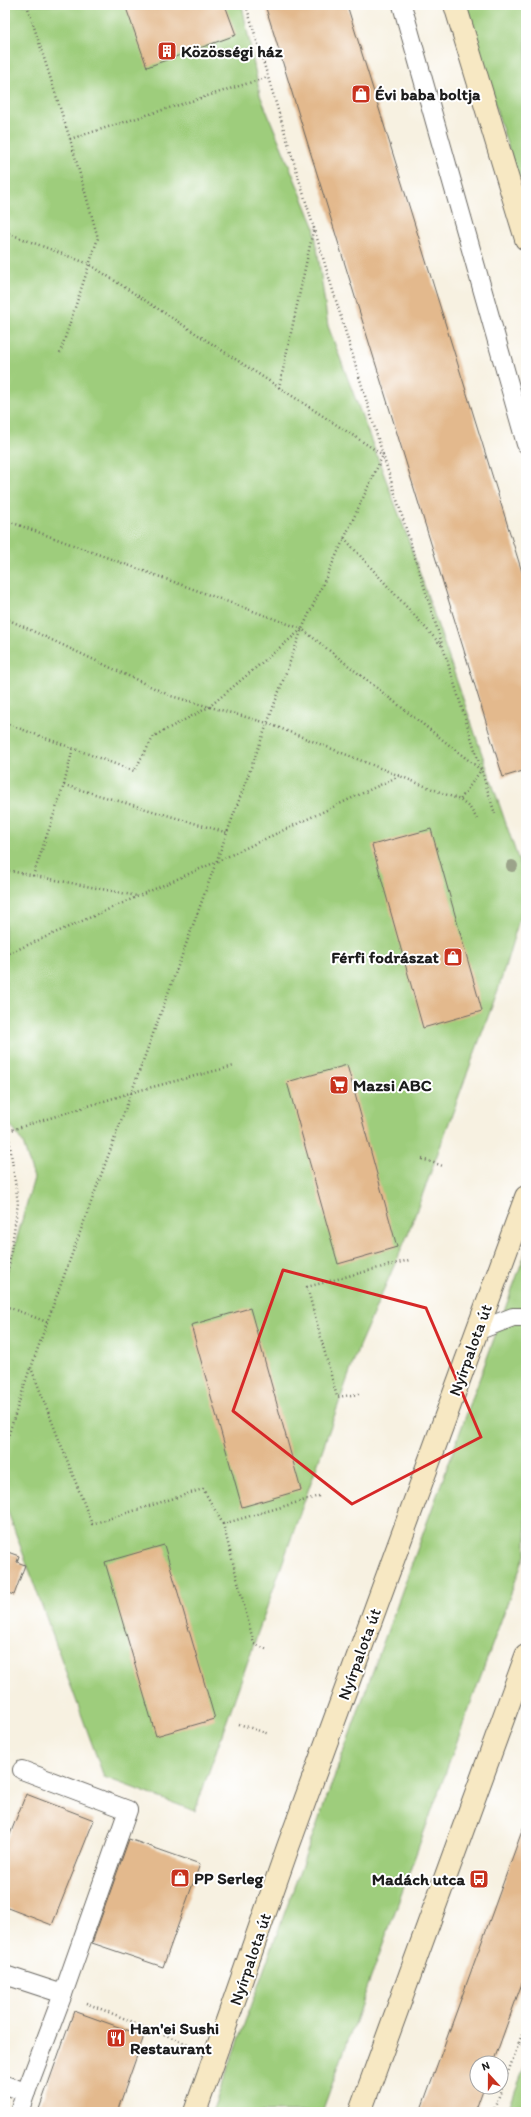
<svg xmlns="http://www.w3.org/2000/svg" width="531" height="2117" font-family="Itim,sans-serif">
  <rect width="100%" height="100%" fill="#fff"/>
  <filter id="ink" filterUnits="userSpaceOnUse"><feTurbulence type="fractalNoise" baseFrequency=".025" numOctaves="2"/><feDisplacementMap in="SourceGraphic" scale="8" xChannelSelector="R" yChannelSelector="G"/><feConvolveMatrix kernelMatrix="1 2 1 2 8 2 1 2 1" color-interpolation-filters="sRGB"/></filter>
  <filter id="wash" filterUnits="userSpaceOnUse"><feTurbulence type="fractalNoise" baseFrequency=".012" numOctaves="4" result="noise"/><feDisplacementMap in="SourceGraphic" scale="16" xChannelSelector="R" yChannelSelector="G"/><feGaussianBlur stdDeviation="0.9" result="paint"/><feColorMatrix in="noise" values="0 0 0 0 0 0 0 0 0 0 0 0 0 0 0 0 0 1.4 0 .05"/><feComposite in="paint" operator="in"/></filter>
  <g filter="url(#wash)">
    <rect width="100%" height="100%" fill="#f7f1e1"/>
    <g fill="#9ecd7b" stroke="#5d744c">
      <polygon points="5,5 242,5 260,95 314,226 328,326 406,533 526,882 526,896 499,987 408,1234 359,1346 195,1811 104,1777 5,1504 5,1280 34,1178 23,1143 5,1117"/>
      <polygon points="464,5 526,5 526,197 524,199"/>
      <polygon points="526,1251 526,1552 322,2112 212,2112"/>
      <polygon points="526,2063 526,2112 507,2112"/>
    </g>
    <g id="blocks">
      <g fill="#e3b98d">
        <polygon points="125,5 225,5 236,35 147,67"/>
        <polygon points="265,5 347,5 526,585 526,770 503,777"/>
        <polygon points="431,829 482,1011 423,1028 372,845"/>
        <polygon points="347,1065 397,1247 338,1264 287,1082"/>
        <polygon points="250,1308 301,1490 242,1507 191,1325"/>
        <polygon points="164,1545 215,1719 156,1736 105,1562"/>
        <polygon points="5,1551 19,1556 17,1562 25,1565 14,1595 5,1592"/>
        <polygon points="26,1794 94,1820 52,1925 5,1907 5,1847"/>
        <polygon points="526,1820 526,1972 493,2063 477,2063 477,2087 484,2087 475,2112 420,2112"/>
        <polygon points="129,1839 200,1864 163,1967 92,1943"/>
        <polygon points="74,2011 144,2036 117,2112 38,2112"/>
      </g>
    </g>
  </g>
  <g filter="url(#ink)">
    <use href="#blocks" fill-opacity="0" stroke="#696761" stroke-width="1"/>
    <g fill="none" stroke-linecap="round" stroke-linejoin="round">
      <g stroke="#696761" stroke-width="20">
        <g id="lane">
          <polyline points="402,5 526,444"/>
          <polyline points="477,1331 513,1317 526,1317"/>
          <polyline points="22,1770 128,1810 63,1994"/>
          <polyline points="5,1975 63,1994 26,2092"/>
          <polyline points="5,2085 26,2092 19,2112"/>
        </g>
      </g>
      <g stroke="#696761" stroke-width="24">
        <g id="secondary">
          <polyline points="455,5 526,239"/>
          <polyline points="195,2112 288,1847 526,1197"/>
          <polyline points="360,2112 526,1656"/>
        </g>
      </g>
      <g stroke="#696761" stroke-width="2.5" stroke-dasharray="1 3" stroke-linecap="butt">
        <polyline points="27,5 70,139 98,238 60,353"/>
        <polyline points="5,6 6,5"/>
        <polyline points="70,139 268,77"/>
        <polyline points="5,232 89,264 383,455 495,814"/>
        <polyline points="279,388 314,227"/>
        <polyline points="5,520 302,629"/>
        <polyline points="344,538 442,646"/>
        <polyline points="5,618 171,696 267,723 460,800 470,808 477,819"/>
        <polyline points="5,723 134,771 154,736 209,707 302,629 481,770 460,800"/>
        <polyline points="64,785 228,833"/>
        <polyline points="5,870 137,896"/>
        <polyline points="33,876 64,785 73,748"/>
        <polyline points="5,955 218,861 399,776"/>
        <polyline points="5,1125 8,1131 18,1203 9,1265 5,1280"/>
        <polyline points="5,1132 133,1092 234,1066"/>
        <polyline points="422,1159 443,1166"/>
        <polyline points="5,1306 47,1322 302,629 383,455 246,5"/>
        <polyline points="47,1322 31,1368 92,1524 203,1489 223,1524"/>
        <polyline points="359,1394 337,1397 307,1287 409,1260"/>
        <polyline points="5,1446 30,1368"/>
        <polyline points="266,1649 254,1644 223,1524 319,1496"/>
        <polyline points="239,1724 269,1734"/>
        <polyline points="86,2003 188,2044"/>
        <polyline points="526,2023 519,2043 526,2046"/>
        <polyline points="493,2112 519,2043"/>
      </g>
      <use href="#lane" stroke="#fff" stroke-width="18"/>
      <use href="#secondary" stroke="#f7e8c3" stroke-width="22"/>
    </g>
    <circle fill="#9ba38a" cx="512" cy="866" r="6"/>
  </g>
  <path fill="none" stroke="#d62828" stroke-width="3" stroke-linejoin="round" d="M283,1270L426,1308L481,1437L352,1504L233,1411Z"/>
  <defs>
    <g id="building-square" transform="scale(1)"><rect x="-9" y="-9" width="18" height="18" rx="4" fill="#c8321e" stroke="#fff"/><path d="M-4-6H4V6H1V3H-1V6H-4ZM-2.5-4.3h1.7v1.8h-1.7ZM.8-4.3h1.7v1.8H.8ZM-2.5-1h1.7V.8h-1.7ZM.8-1h1.7V.8H.8Z" fill="#fff"/></g>
    <g id="shop-square" transform="scale(1)"><rect x="-9" y="-9" width="18" height="18" rx="4" fill="#c8321e" stroke="#fff"/><path d="M-5-2.5h2.3a2.7 3.5 0 0 1 5.4 0H5L5.5 6h-11ZM-1.5-2.5h3a1.5 2.3 0 0 0-3 0Z" fill="#fff"/></g>
    <g id="supermarket-square" transform="scale(1)"><rect x="-9" y="-9" width="18" height="18" rx="4" fill="#c8321e" stroke="#fff"/><path d="M-6-5.5h2.5l.6 2H6L4.5 2H-2.5L-4.4-4H-6ZM-1.5 3.2a1.3 1.3 0 1 0 .1 0ZM3 3.2a1.3 1.3 0 1 0 .1 0Z" fill="#fff"/></g>
    <g id="bus-square" transform="scale(1)"><rect x="-9" y="-9" width="18" height="18" rx="4" fill="#c8321e" stroke="#fff"/><path d="M-5-6H5V4H4V6H2V4H-2V6H-4V4H-5ZM-3.5-4V0h7V-4ZM-3.5 1.2v1.5H-2V1.2ZM2 1.2v1.5H3.5V1.2Z" fill="#fff"/></g>
    <g id="restaurant-square" transform="scale(1)"><rect x="-9" y="-9" width="18" height="18" rx="4" fill="#c8321e" stroke="#fff"/><path d="M-5-6h1v4h1v-4h1v4h1v-4h1v5L-1.5 .5V6h-2V.5L-5-1ZM5-6V6H3V1.5H1.5Q1.5-4 5-6Z" fill="#fff"/></g>
  </defs>
  <g fill-rule="evenodd">
    <use href="#building-square" x="167" y="51"/>
    <use href="#shop-square" x="361" y="94"/>
    <use href="#shop-square" x="453" y="957"/>
    <use href="#supermarket-square" x="339" y="1085"/>
    <use href="#shop-square" x="180" y="1878"/>
    <use href="#bus-square" x="479" y="1879"/>
    <use href="#restaurant-square" x="116" y="2038"/>
  </g>
  <g text-anchor="middle" dominant-baseline="central" stroke-width="4" stroke-linejoin="round" paint-order="stroke">
    <g font-size="17" font-weight="bold" fill="#1c1c1c" stroke="#fff" text-anchor="start">
      <text x="181" y="51">Közösségi ház</text>
      <text x="375" y="94">Évi baba boltja</text>
      <text x="439" y="957" text-anchor="end">Férfi fodrászat</text>
      <text x="353" y="1085">Mazsi ABC</text>
      <text x="194" y="1878">PP Serleg</text>
      <text x="465" y="1879" text-anchor="end">Madách utca</text>
      <text x="130" y="2028">Han'ei Sushi<tspan x="130" dy="20">Restaurant</tspan></text>
    </g>
    <g font-size="17" fill="#1c1c1c" stroke="#fff">
      <text transform="translate(470 1350) rotate(-70)">Nyírpalota út</text>
      <text transform="translate(359 1654) rotate(-70)">Nyírpalota út</text>
      <text transform="translate(250 1959) rotate(-71)">Nyírpalota út</text>
    </g>
  </g>
  <rect width="531" height="2117" fill="none" stroke="#fff" stroke-width="20"/>
  <g transform="translate(489 2075) rotate(339)"><circle r="19" fill="#ffffff" stroke="#a4a4a4"/>
  <path d="M0-3L7 15L0 10L-7 15Z" fill="#c8321e"/>
  <text y="-6" font-size="11" font-weight="bold" text-anchor="middle" fill="#1c1c1c">N</text>
  </g>
</svg>
